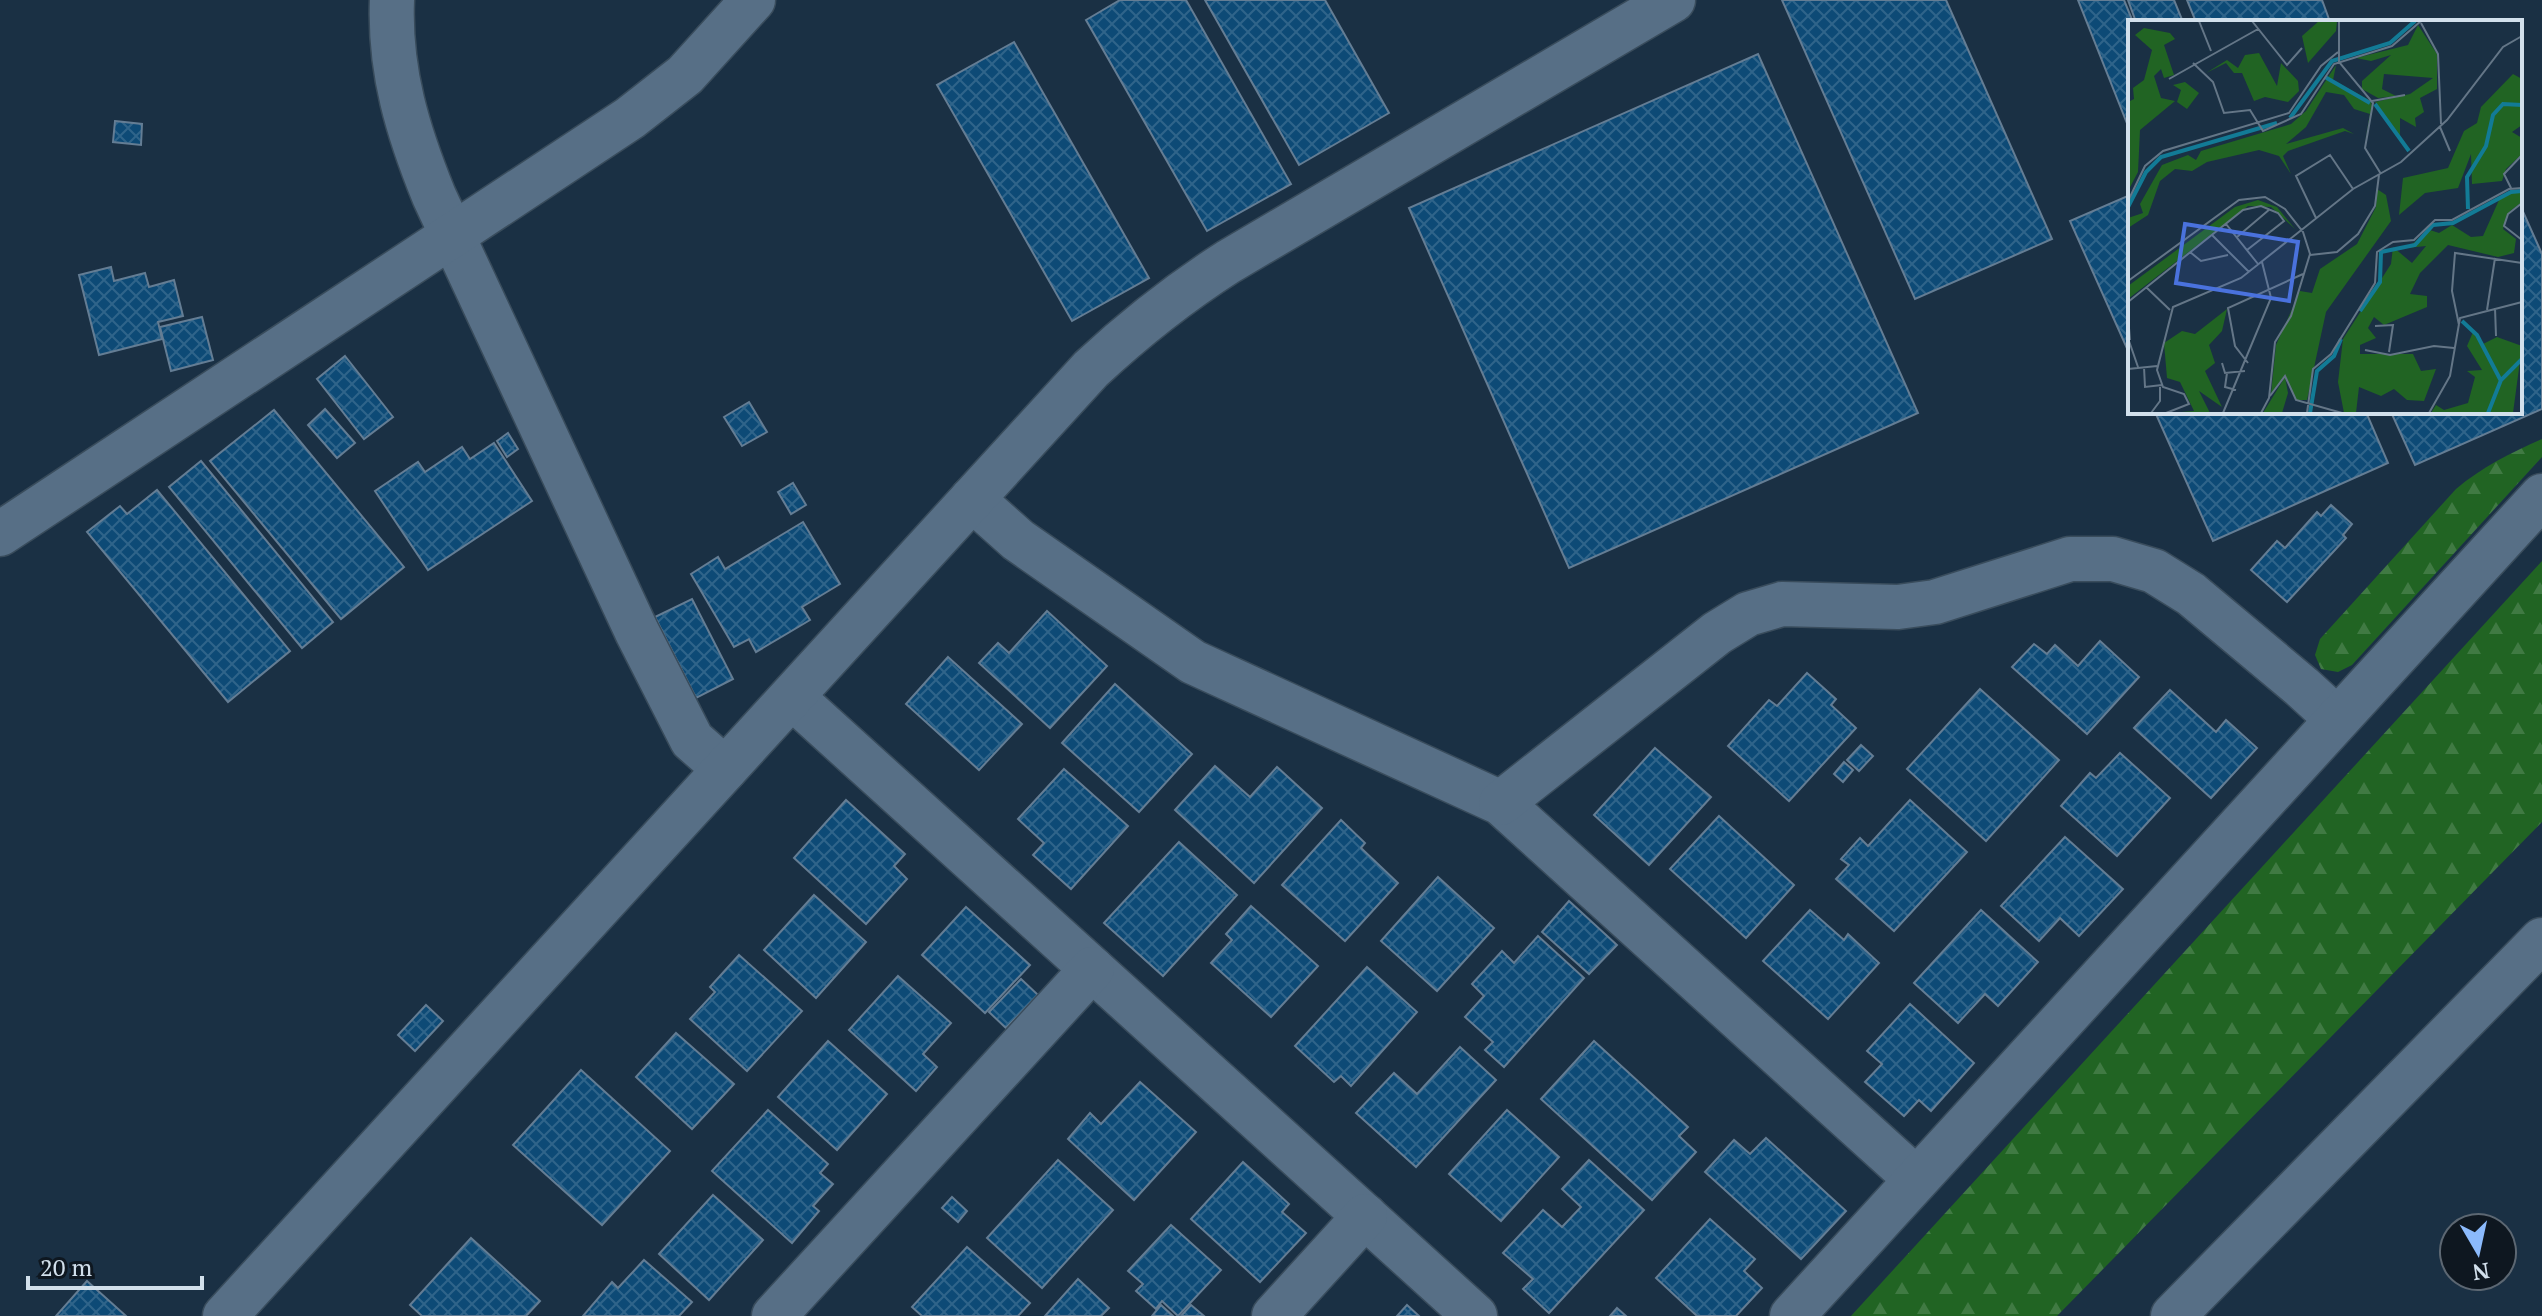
<svg xmlns="http://www.w3.org/2000/svg" width="2542" height="1316" font-family="'PT Serif',serif">
  <defs>
    <pattern id="forest-firs" width="22" height="20" patternUnits="userSpaceOnUse" patternTransform="scale(2)"><rect width="22" height="20" fill="#216423"/><path d="M5 1l3.5 6h-7zM16 11l3.5 6h-7z" fill="#407a43"/></pattern>
    <pattern id="building-cross-hatch" width="8" height="8" patternUnits="userSpaceOnUse" patternTransform="scale(2)"><rect width="8" height="8" fill="#0d4a76"/><path d="M0 0l8 8M0 8l8-8" fill="none" stroke="#2f648a"/></pattern>
  </defs>
  <rect width="100%" height="100%" fill="#1a3044"/>
  <g fill="url(#forest-firs)">
    <path d="M2542,439V457L2352,665L2338,672L2321,669L2315,655L2320,639L2456,489C2482,467 2510,453 2542,439Z"/>
    <polygon points="2542,561 2542,822 2057,1316 1851,1316"/>
  </g>
  <g fill="url(#building-cross-hatch)" stroke="#647d94" stroke-width="2">
    <polygon points="1120,0 1186,0 1291,184 1207,231 1086,20"/>
    <polygon points="1205,0 1325,0 1389,113 1299,165"/>
    <polygon points="1782,0 1946,0 2052,239 1915,299"/>
    <polygon points="2078,0 2124,0 2133,22 2130,22 2130,131"/>
    <polygon points="2128,0 2174,0 2183,22 2136,22"/>
    <polygon points="2187,0 2322,0 2330,22 2196,22"/>
    <polygon points="1014,42 1149,278 1072,321 937,85"/>
    <polygon points="1758,54 1918,413 1569,568 1409,208"/>
    <polygon points="115,121 142,124 141,145 113,142"/>
    <polygon points="2130,195 2130,355 2070,221"/>
    <polygon points="2520,205 2542,254 2542,409 2415,465 2391,412 2520,412"/>
    <polygon points="111,267 114,281 145,273 149,287 174,280 183,316 158,322 162,339 99,355 79,275"/>
    <polygon points="202,317 213,360 171,371 160,327"/>
    <polygon points="345,356 393,417 364,439 317,379"/>
    <polygon points="749,402 767,432 742,446 724,417"/>
    <polygon points="325,409 355,443 337,458 308,425"/>
    <polygon points="274,410 404,567 341,619 210,461"/>
    <polygon points="2155,412 2366,412 2388,463 2213,541"/>
    <polygon points="508,433 518,449 507,457 497,441"/>
    <polygon points="494,443 532,501 428,570 375,491 418,462 425,472 462,447 470,459"/>
    <polygon points="201,461 333,622 302,648 169,487"/>
    <polygon points="793,483 806,505 791,514 778,492"/>
    <polygon points="157,490 290,651 228,702 87,532 120,506 127,514"/>
    <polygon points="2331,505 2352,524 2343,535 2346,538 2287,602 2251,570 2277,541 2285,548 2317,512 2321,516"/>
    <polygon points="803,522 840,584 802,607 810,620 756,652 749,639 734,647 691,574 718,557 725,569"/>
    <polygon points="692,599 733,679 696,698 655,617"/>
    <polygon points="1047,611 1107,666 1050,728 979,663 998,643 1009,653"/>
    <polygon points="2100,641 2139,677 2087,734 2012,667 2034,644 2047,654 2055,645 2078,666"/>
    <polygon points="948,657 1022,724 979,770 906,704"/>
    <polygon points="1807,673 1836,699 1831,705 1856,728 1789,801 1728,746 1769,700 1777,706"/>
    <polygon points="1115,684 1192,754 1139,812 1062,743"/>
    <polygon points="1980,689 2059,760 1986,841 1907,769"/>
    <polygon points="2170,690 2216,732 2226,720 2257,748 2211,798 2134,728"/>
    <polygon points="1861,745 1873,756 1859,771 1847,760"/>
    <polygon points="1655,748 1711,797 1649,865 1594,815"/>
    <polygon points="2120,753 2170,798 2117,856 2061,806 2090,773 2096,778"/>
    <polygon points="1844,762 1853,770 1843,782 1834,774"/>
    <polygon points="1215,766 1250,797 1277,767 1322,808 1254,883 1175,810"/>
    <polygon points="1064,769 1128,826 1071,889 1033,855 1044,843 1018,819"/>
    <polygon points="846,800 905,854 894,866 907,879 866,924 794,858"/>
    <polygon points="1910,800 1967,852 1894,931 1836,879 1849,865 1841,859 1860,838 1868,846"/>
    <polygon points="1719,816 1794,885 1746,938 1670,869"/>
    <polygon points="1341,820 1365,843 1361,848 1398,883 1345,941 1282,885"/>
    <polygon points="2065,837 2123,889 2079,936 2060,918 2039,941 2001,906"/>
    <polygon points="1179,842 1237,895 1163,976 1104,923"/>
    <polygon points="1438,877 1494,928 1437,991 1381,941"/>
    <polygon points="814,895 866,942 816,998 764,950"/>
    <polygon points="1569,901 1617,945 1589,974 1542,932"/>
    <polygon points="1251,906 1318,966 1271,1017 1211,963 1232,940 1226,934"/>
    <polygon points="966,907 1030,965 985,1013 922,955"/>
    <polygon points="1810,910 1844,940 1848,934 1879,963 1828,1019 1763,961"/>
    <polygon points="1981,910 2038,962 1998,1006 1985,994 1958,1023 1914,983"/>
    <polygon points="1538,936 1584,978 1504,1067 1485,1050 1493,1042 1465,1017 1484,996 1472,984 1502,951 1514,963"/>
    <polygon points="739,955 802,1011 747,1071 690,1019 715,992 710,987"/>
    <polygon points="1367,967 1417,1012 1351,1086 1341,1076 1334,1082 1295,1046"/>
    <polygon points="898,976 951,1023 923,1054 937,1067 916,1091 849,1030"/>
    <polygon points="1021,979 1038,995 1006,1028 989,1012"/>
    <polygon points="1910,1004 1974,1063 1931,1111 1919,1100 1904,1116 1865,1082 1882,1064 1867,1051"/>
    <polygon points="426,1005 443,1021 415,1051 398,1035"/>
    <polygon points="676,1033 734,1084 692,1129 636,1077"/>
    <polygon points="828,1041 887,1094 837,1150 778,1097"/>
    <polygon points="1594,1041 1688,1127 1679,1136 1696,1152 1652,1200 1541,1099"/>
    <polygon points="1460,1047 1496,1080 1416,1167 1356,1113 1394,1073 1417,1094"/>
    <polygon points="581,1070 670,1151 602,1225 513,1145"/>
    <polygon points="1140,1082 1196,1132 1134,1200 1068,1139 1090,1113 1101,1124"/>
    <polygon points="768,1110 828,1164 820,1173 833,1184 813,1206 819,1211 792,1243 712,1171"/>
    <polygon points="1507,1110 1559,1157 1501,1221 1449,1174"/>
    <polygon points="1766,1138 1846,1211 1801,1259 1705,1172 1734,1140 1750,1154"/>
    <polygon points="1058,1160 1113,1210 1042,1288 987,1238"/>
    <polygon points="1589,1160 1644,1210 1549,1313 1523,1289 1533,1279 1503,1253 1543,1210 1562,1227 1581,1207 1562,1189"/>
    <polygon points="1243,1162 1289,1204 1282,1212 1306,1233 1260,1282 1191,1219"/>
    <polygon points="713,1195 763,1240 709,1300 659,1254"/>
    <polygon points="952,1197 967,1211 958,1222 942,1208"/>
    <polygon points="1710,1219 1755,1259 1744,1271 1762,1288 1736,1316 1697,1316 1656,1278"/>
    <polygon points="1171,1225 1221,1270 1178,1316 1162,1301 1156,1309 1136,1291 1143,1284 1128,1271"/>
    <polygon points="471,1238 540,1301 526,1316 422,1316 410,1305"/>
    <polygon points="967,1247 1030,1303 1018,1316 922,1316 912,1307"/>
    <polygon points="644,1260 692,1302 679,1316 583,1316 612,1282 618,1288"/>
    <polygon points="1078,1279 1109,1308 1101,1316 1045,1316"/>
    <polygon points="87,1281 126,1316 56,1316"/>
    <polygon points="1161,1305 1173,1316 1152,1316"/>
    <polygon points="1191,1305 1204,1316 1181,1316"/>
    <polygon points="1407,1305 1419,1316 1397,1316"/>
    <polygon points="1617,1308 1626,1316 1610,1316"/>
  </g>
  <g fill="none" stroke-linecap="round" stroke-linejoin="round">
    <g stroke="#394c5c" stroke-width="47">
      <g id="minor">
        <path d="M392,0C389,71 408,132 434,196L637,632L692,740L725,769"/>
        <polyline points="972,499 1018,540 1193,662 1501,803 1916,1179"/>
        <polyline points="0,534 630,118 685,75 753,0"/>
        <polyline points="792,697 1475,1316"/>
        <polyline points="1501,803 1717,633 1748,614 1782,604 1898,607 1935,602 2070,559 2113,559 2154,571 2191,594 2302,687 2337,719"/>
        <polyline points="774,1316 1092,969"/>
        <polyline points="1274,1316 1365,1216"/>
        <polyline points="1792,1316 2542,496"/>
      </g>
    </g>
    <g stroke="#394c5c" stroke-width="47">
      <g id="tertiary">
        <path d="M225,1316L1091,369C1134,329 1178,294 1228,262L1673,0"/>
        <polyline points="2173,1316 2542,940"/>
      </g>
    </g>
    <use href="#minor" stroke="#576f86" stroke-width="44"/>
    <use href="#tertiary" stroke="#576f86" stroke-width="44"/>
  </g>
  <g transform="translate(2128 20)">
    <rect width="394" height="394" fill="#1a3044"/>
    <path d="M191,1H209L208,11L180,43L174,16ZM290,5L309,34V69L292,78L296,92L287,98L288,107L272,98V117L247,82L282,74L305,58L256,54L254,69L268,76L250,78L234,69V61L263,35L243,41L228,38L280,25ZM16,8L42,13L47,19L36,25L46,55L36,58L33,49L26,56L33,78L47,81L12,110L10,152L0,171V82L6,79L5,68L16,60L24,30L7,15ZM131,33L149,66L153,43L170,61L171,71L160,82L137,77L126,81L114,53H106L98,43L78,53L99,40L110,48L117,35ZM208,45L205,60L243,81L244,87L237,121L242,94L226,89L216,75L198,72L178,107L158,124L215,108L226,114L217,111L160,131L155,136L163,154L151,136L131,130L79,142L64,151L47,149L32,161L20,195L0,208V198L15,193L12,184L34,145L60,135L68,140L73,131L163,104L178,91ZM385,54L394,59V105L384,112L394,118V134L378,149L374,161L344,164L343,134L330,168L297,173L271,195L275,158L320,148L336,111L349,103L353,87ZM57,62L71,73L59,89L49,82L53,70L45,65ZM249,169L258,175L263,201L198,292L179,380H168L157,355L143,374L148,325L172,271L184,273L192,249L229,224L248,187ZM385,172L394,173V182L382,191L375,209L388,219L386,233L370,237L320,225L292,253L282,274L299,276V287L256,305L246,297L240,308L248,318L232,325V334H285L293,351L308,349L296,381L279,380L266,369L253,376L231,367L228,393H216L210,362L215,319L263,244L265,227L284,243L298,226L279,228L302,210L311,213L324,205L343,217L355,216L371,180ZM130,180L149,187L167,209L143,187L120,186L0,279V266L107,187ZM99,289L94,311L81,325L87,343L77,351L94,387L71,371L82,393H41L66,391L52,362L39,358L36,323L54,311L67,314ZM345,312L355,324L369,317L394,326L385,393H303L308,385L316,390L340,383L347,357L339,351L354,350L339,326ZM157,357L160,373L154,393H135Z" fill="#216423"/>
    <path fill="none" stroke="#127b96" stroke-width="4" d="M197,57L242,83M247,84L281,131M162,98L204,41L262,23L287,1M0,187L18,152L33,137L149,103M340,189L339,157L358,126L365,95L375,84L394,85M232,291L252,262L253,232L287,225L305,205L325,203L383,172L394,171M334,301L349,315L373,361M182,393L189,351L206,336L213,319M360,393L373,360L394,339"/>
    <path fill="none" stroke="#647687" stroke-width="2" d="M71,1L83,31M124,1L159,45L174,28M211,1V42L245,83L237,128L253,154M293,3L310,34L313,104M65,43L85,62L96,93L122,90L135,111L173,94L206,44L264,26L293,1M41,59L130,9M244,81L277,75M312,107L322,131M383,168L376,154L394,135M0,181L17,146L35,131L161,93L193,46L210,32M394,183L380,194L376,206L394,220M188,198L168,156L202,135L225,169M98,204L130,244M84,215L121,252M109,217L142,189M62,232L73,241L100,235M182,235L209,232L230,214L247,186L251,155M0,261L111,180L137,177L157,189L175,212L182,234L163,296L147,322L141,378L133,393M18,267L42,290M0,282L115,190L133,186L150,193L156,201L119,230M367,288L368,316M359,290L367,238M0,296L2,320M331,305L324,271L327,233L394,243M247,306L265,305L261,332M1,321L10,347M237,330L262,335L306,326L326,328M94,343L97,353L117,351M120,343L107,326L100,288L175,254M16,347L17,367L34,365M0,349L29,346M99,353L97,367L108,370M142,376L157,356L168,380L214,393M23,393L32,381V367M38,393L61,384L56,374L35,367L29,350L45,287L113,258L225,169L273,142L319,100L375,27L394,16M95,393L143,278L134,242M179,393L185,349L203,334L247,263L249,232L265,222L286,220L307,200H324L381,169L394,168M301,393L322,356L332,298L394,282"/>
    <path fill="#4a72dd" fill-opacity="0.15" stroke="#4a72dd" stroke-width="4" d="M57,204L170,222L161,281L48,263Z"/>
    <rect width="394" height="394" fill="none" stroke="#d2e0ec" stroke-width="4"/>
  </g>
  <g transform="translate(2478 1252) rotate(171)"><circle r="38" fill="#0e1720" stroke="#5c6772" stroke-width="2"/>
  <path d="M0-6L14 30L0 20L-14 30Z" fill="#8bbafc"/>
  <text y="-12" font-size="22" font-weight="bold" text-anchor="middle" fill="#d2e0ec">N</text>
  </g>
  <path d="M28 1276v12h174v-12" fill="none" stroke="#d2e0ec" stroke-width="4"/>
  <text x="40" y="1276" font-size="24" fill="#d2e0ec" stroke="#0e1720" stroke-width="6" paint-order="stroke">20 m</text>
</svg>
